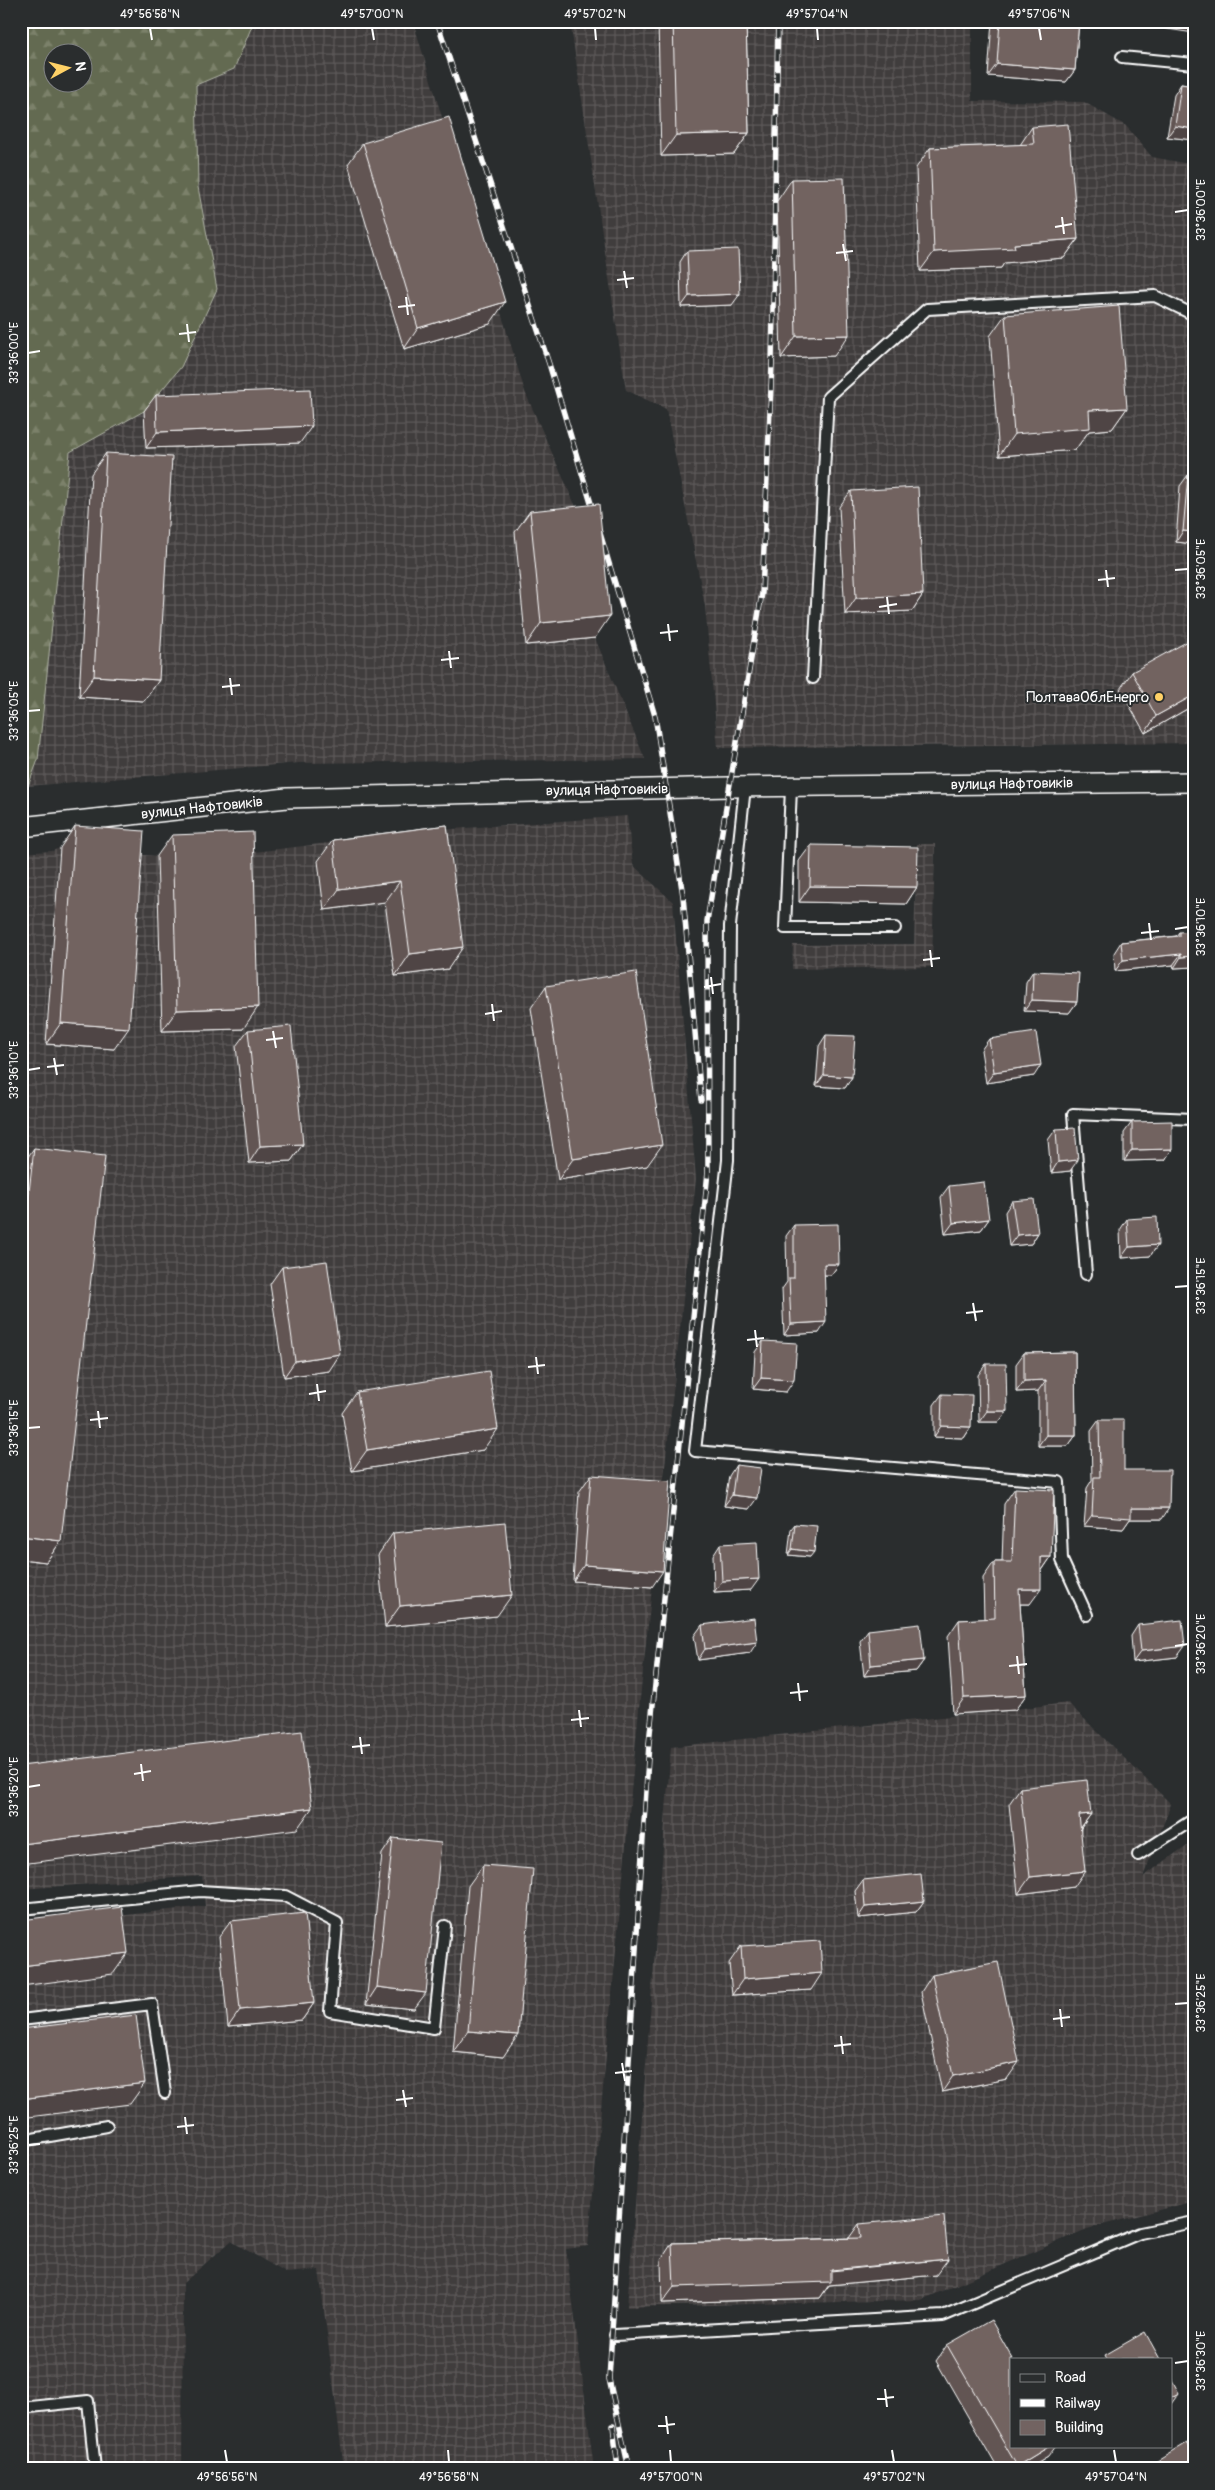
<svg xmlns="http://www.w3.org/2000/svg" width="1215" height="2490" font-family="Pangolin,sans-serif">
  <defs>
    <pattern id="industrial-grid" width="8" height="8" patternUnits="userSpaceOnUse" patternTransform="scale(1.25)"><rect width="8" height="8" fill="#403d3d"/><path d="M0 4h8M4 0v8" fill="none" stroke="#5d5a5a"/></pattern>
    <pattern id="forest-firs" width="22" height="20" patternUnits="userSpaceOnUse" patternTransform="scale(1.25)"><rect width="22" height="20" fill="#646b51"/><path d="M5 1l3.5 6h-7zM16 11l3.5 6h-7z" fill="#7b816b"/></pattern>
  </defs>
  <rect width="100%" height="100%" fill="#2a2d2e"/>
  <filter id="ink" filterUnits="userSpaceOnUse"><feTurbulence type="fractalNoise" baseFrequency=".02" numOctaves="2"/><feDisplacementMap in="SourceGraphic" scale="10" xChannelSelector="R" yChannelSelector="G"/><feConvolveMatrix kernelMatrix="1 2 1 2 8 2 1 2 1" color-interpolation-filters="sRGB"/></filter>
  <g filter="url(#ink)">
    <g fill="url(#industrial-grid)">
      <polygon points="254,21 413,21 525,392 584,525 595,638 645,759 299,763 28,786 38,759 70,452 144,411 217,289 198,187 196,85 234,69"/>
      <polygon points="570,21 972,21 972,101 1084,102 1126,126 1152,157 1194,165 1194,743 718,748 705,606 666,409 626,390"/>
      <polygon points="627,816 633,865 673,902 696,1179 639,1708 588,2246 566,2249 594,2469 344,2469 319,2270 286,2273 231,2241 183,2283 182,2469 21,2469 21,1927 205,1906 202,1876 21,1889 21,853 52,851 60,848 157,856 238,854 427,831"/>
      <polygon points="917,844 935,844 932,967 792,969 793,945 914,944"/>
      <polygon points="1068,1703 1171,1804 1143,1877 1194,1840 1194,2201 1087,2229 921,2300 627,2307 671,1747"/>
    </g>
    <path fill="url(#forest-firs)" stroke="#b2b5a8" fill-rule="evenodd" d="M21,21H254L234,69L196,85L198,187L217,289L181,367L144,411L70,452L38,760L28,786L21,789ZM52,52H82V82H52Z"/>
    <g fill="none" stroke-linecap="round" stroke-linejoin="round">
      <g stroke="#fff" stroke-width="14">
        <g id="lane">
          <polyline points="1122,57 1194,64"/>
          <polyline points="813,678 828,397 927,309 1155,296 1194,315"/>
          <polyline points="745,787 730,926 728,1160 695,1451 1059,1482 1062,1560 1087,1615"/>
          <polyline points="791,788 785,928 895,928"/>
          <polyline points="1086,1274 1073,1114 1194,1119"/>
          <polyline points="1138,1855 1194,1819"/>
          <polyline points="21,1909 200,1891 285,1896 337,1923 330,2011 434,2028 445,1926"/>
          <polyline points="21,2020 152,2004 165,2093"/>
          <polyline points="21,2141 107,2126"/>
          <polyline points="615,2335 943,2316 1140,2233 1194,2222"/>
          <polyline points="21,2408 88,2401 95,2469"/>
        </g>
      </g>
      <g stroke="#fff" stroke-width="22">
        <polyline id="street" points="21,827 287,798 729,787 1194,782"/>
      </g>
      <use href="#lane" stroke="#2a2d2e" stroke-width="10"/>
      <use href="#street" stroke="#2a2d2e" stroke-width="19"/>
      <g stroke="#fff" stroke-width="5.5">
        <g id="rail">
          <polyline points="437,21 550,367 655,716 683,896 701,1100"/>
          <polyline points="613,2426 618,2469"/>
          <polyline points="629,2469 609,2379 649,1743 708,1172 707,921 762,593 772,364 778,21"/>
        </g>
      </g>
      <use href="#rail" stroke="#2a2d2e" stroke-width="4" stroke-dasharray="11" stroke-linecap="butt"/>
    </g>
    <g fill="#625553" stroke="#fff">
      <polygon points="658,21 746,21 749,133 734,154 661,156"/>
      <polygon points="992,21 1079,21 1075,70 1066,82 988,76"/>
      <polygon points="1181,84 1194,86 1194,140 1167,137 1174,95"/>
      <polygon points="1032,127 1078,239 1064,258 1004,263 1001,268 920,271 916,168 930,148 1020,145"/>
      <polygon points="363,143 490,324 404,349 348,164"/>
      <polygon points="792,179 834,356 781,358 777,201"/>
      <polygon points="687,251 732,305 681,307 680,262"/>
      <polygon points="1005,315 1127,408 1112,429 1089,431 1075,450 999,456 990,336"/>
      <polygon points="156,395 300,443 146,448 144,411"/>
      <polygon points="106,453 159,680 144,701 79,697 91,474"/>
      <polygon points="1188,475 1194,544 1176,542 1180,486"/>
      <polygon points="851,491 923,594 912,611 845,614 839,507"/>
      <polygon points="530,511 595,638 526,645 515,532"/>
      <polygon points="1194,647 1194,705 1145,733 1120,689 1132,672"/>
      <polygon points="447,825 448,969 395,976 385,902 324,910 318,861 333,840"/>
      <polygon points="75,826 114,1049 46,1044 60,848"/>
      <polygon points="172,835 243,1029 162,1031 157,856"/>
      <polygon points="811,845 917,887 906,904 799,902 799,861"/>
      <polygon points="1179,932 1194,967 1174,968 1173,965 1115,971 1114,953 1121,942 1176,936"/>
      <polygon points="1033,971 1077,1002 1069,1013 1024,1011 1026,982"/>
      <polygon points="546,986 647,1166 558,1180 531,1008"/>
      <polygon points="248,1030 303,1144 291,1161 249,1163 236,1046"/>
      <polygon points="826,1035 852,1077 845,1088 816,1086 819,1046"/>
      <polygon points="989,1039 1034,1076 986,1083 981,1050"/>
      <polygon points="1132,1122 1172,1149 1165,1160 1124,1161 1124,1133"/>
      <polygon points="1056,1129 1070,1171 1051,1173 1048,1140"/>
      <polygon points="34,1148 61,1541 46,1562 21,1559 21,1167"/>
      <polygon points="949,1186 989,1219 981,1230 945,1234 941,1197"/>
      <polygon points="1012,1201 1038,1233 1031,1244 1009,1246 1005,1212"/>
      <polygon points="1127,1219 1158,1245 1150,1256 1121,1258 1120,1230"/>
      <polygon points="794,1225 839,1264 831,1275 824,1275 819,1333 784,1335 782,1289 787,1282 786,1236"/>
      <polygon points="282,1267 329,1371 284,1377 270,1284"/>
      <polygon points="763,1341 786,1392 753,1389 755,1352"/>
      <polygon points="1075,1352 1076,1435 1068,1446 1038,1446 1038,1391 1016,1392 1016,1364 1024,1353"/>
      <polygon points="986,1364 999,1422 979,1422 978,1375"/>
      <polygon points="357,1392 483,1450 352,1471 342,1413"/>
      <polygon points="942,1394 971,1427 964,1438 934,1437 934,1405"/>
      <polygon points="1099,1420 1124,1470 1162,1519 1130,1519 1123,1529 1084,1526 1087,1488 1092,1480 1091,1431"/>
      <polygon points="736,1465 749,1509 724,1506 729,1476"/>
      <polygon points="591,1475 652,1587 573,1581 579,1492"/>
      <polygon points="1015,1488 1051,1557 1041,1572 1030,1604 1020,1604 1026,1695 1015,1710 953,1714 948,1636 959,1620 984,1619 983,1578 994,1562 1002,1562 1004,1504"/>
      <polygon points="795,1524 810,1557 788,1555 791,1529"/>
      <polygon points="393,1533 497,1616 385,1627 378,1555"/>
      <polygon points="720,1544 751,1590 714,1592 713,1555"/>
      <polygon points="702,1625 750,1653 698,1660 694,1636"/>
      <polygon points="1138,1625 1177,1657 1133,1662 1131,1636"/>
      <polygon points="868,1630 924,1660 916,1671 864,1676 860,1641"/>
      <polygon points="1020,1788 1091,1814 1081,1828 1074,1887 1018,1894 1009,1804"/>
      <polygon points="393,1838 414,2009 366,2004 382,1854"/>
      <polygon points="483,1865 503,2057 453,2052 468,1886"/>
      <polygon points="863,1880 924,1901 916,1912 858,1918 855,1891"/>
      <polygon points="231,1921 314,2003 302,2020 228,2027 219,1937"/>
      <polygon points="741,1946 811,1990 732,1995 729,1963"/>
      <polygon points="932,1975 1007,2079 942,2092 921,1992"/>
      <polygon points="859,2224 936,2275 829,2285 820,2298 662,2303 661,2260 672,2243 849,2238"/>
      <polygon points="947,2345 1048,2457 1028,2469 998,2469 936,2361"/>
    </g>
    <g fill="#504544" stroke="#fff">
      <polygon points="1114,21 1194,21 1194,33"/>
      <polygon points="997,64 1075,70 1066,82 988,76"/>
      <polygon points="1175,126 1194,129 1194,140 1167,137"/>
      <polygon points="749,133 734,154 661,156 676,135"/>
      <polygon points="1078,239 1064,258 1004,263 1001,268 920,271 934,252 1014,244"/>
      <polygon points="740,294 732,305 681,307 689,296"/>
      <polygon points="505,302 490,324 404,349 418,328"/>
      <polygon points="849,335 834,356 781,358 796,336"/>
      <polygon points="1127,408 1112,429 1089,431 1075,450 999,456 1014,434 1089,410"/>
      <polygon points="312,426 300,443 146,448 157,432"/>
      <polygon points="1183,531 1194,532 1194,544 1176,542"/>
      <polygon points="923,594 912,611 845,614 856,598"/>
      <polygon points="610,616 595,638 526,645 541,623"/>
      <polygon points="94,676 159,680 144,701 79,697"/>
      <polygon points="1194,695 1194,705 1145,733 1156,716"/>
      <polygon points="400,881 385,902 324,910 339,889"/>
      <polygon points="810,886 917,887 906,904 799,902"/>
      <polygon points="463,947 448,969 395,976 410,954"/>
      <polygon points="1181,954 1173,965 1115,971 1123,960"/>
      <polygon points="1194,956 1194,967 1174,968 1181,957"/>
      <polygon points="1032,1000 1077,1002 1069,1013 1024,1011"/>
      <polygon points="258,1007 243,1029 162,1031 177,1010"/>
      <polygon points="61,1023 129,1028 114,1049 46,1044"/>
      <polygon points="1041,1065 1034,1076 986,1083 994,1072"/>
      <polygon points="824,1075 852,1077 845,1088 816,1086"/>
      <polygon points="303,1144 291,1161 249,1163 260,1146"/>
      <polygon points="662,1145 647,1166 558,1180 573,1159"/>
      <polygon points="1172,1149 1165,1160 1124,1161 1132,1150"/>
      <polygon points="1078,1160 1070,1171 1051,1173 1058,1162"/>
      <polygon points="989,1219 981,1230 945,1234 953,1223"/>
      <polygon points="1038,1233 1031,1244 1009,1246 1017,1235"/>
      <polygon points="1158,1245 1150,1256 1121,1258 1129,1247"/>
      <polygon points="824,1264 839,1264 831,1275 816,1275"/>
      <polygon points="826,1322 819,1333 784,1335 791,1324"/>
      <polygon points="340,1354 329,1371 284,1377 295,1361"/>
      <polygon points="761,1378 794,1380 786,1392 753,1389"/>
      <polygon points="1046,1380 1038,1391 1016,1392 1024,1381"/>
      <polygon points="987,1411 1007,1411 999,1422 979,1422"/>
      <polygon points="941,1426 971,1427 964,1438 934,1437"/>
      <polygon points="498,1429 483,1450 352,1471 367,1450"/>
      <polygon points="1046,1435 1076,1435 1068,1446 1038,1446"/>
      <polygon points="732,1495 757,1498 749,1509 724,1506"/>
      <polygon points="1131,1508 1169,1508 1162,1519 1130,1519 1123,1529 1084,1526 1092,1515"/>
      <polygon points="21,1536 61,1541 46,1562 21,1559"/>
      <polygon points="792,1549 814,1552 810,1557 788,1555"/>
      <polygon points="1041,1557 1051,1557 1040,1573"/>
      <polygon points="584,1565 663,1571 652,1587 573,1581"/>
      <polygon points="759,1579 751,1590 714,1592 722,1581"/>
      <polygon points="1019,1589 1041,1589 1030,1604 1009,1604"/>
      <polygon points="512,1595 497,1616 385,1627 400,1606"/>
      <polygon points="757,1642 750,1653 698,1660 705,1649"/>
      <polygon points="1185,1646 1177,1657 1133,1662 1141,1651"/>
      <polygon points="924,1660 916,1671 864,1676 871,1665"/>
      <polygon points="1026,1695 1015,1710 953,1714 964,1698"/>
      <polygon points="312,1808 297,1829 21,1864 21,1844"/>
      <polygon points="1091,1814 1079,1830 1079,1815"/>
      <polygon points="1085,1871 1074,1887 1018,1894 1030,1877"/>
      <polygon points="924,1901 916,1912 858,1918 865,1907"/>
      <polygon points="128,1953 113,1974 21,1986 21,1966"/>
      <polygon points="822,1973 811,1990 732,1995 743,1979"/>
      <polygon points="377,1987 426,1993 414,2009 366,2004"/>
      <polygon points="314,2003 302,2020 228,2027 240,2010"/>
      <polygon points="468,2031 518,2035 503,2057 453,2052"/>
      <polygon points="1019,2062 1007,2079 942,2092 953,2076"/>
      <polygon points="145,2083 130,2104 21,2118 21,2099"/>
      <polygon points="948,2259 936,2275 829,2285 820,2298 662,2303 674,2287"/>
      <polygon points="1179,2393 1171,2404 1171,2397"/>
      <polygon points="1050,2446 1056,2446 1048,2457 1028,2469 1015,2469 1017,2466"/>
    </g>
    <g fill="#726361" stroke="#fff">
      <polygon points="673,21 746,21 749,133 676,135"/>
      <polygon points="1000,21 1079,21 1075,70 997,64"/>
      <polygon points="1181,84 1194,86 1194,129 1175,126"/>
      <polygon points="449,117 505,302 418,328 363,143"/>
      <polygon points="1068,124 1078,239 1014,244 1015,248 934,252 930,148 1034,144 1032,127"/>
      <polygon points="844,178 849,335 796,336 792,179"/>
      <polygon points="738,249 740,294 689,296 687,251"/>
      <polygon points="1119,306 1127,408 1089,410 1090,428 1014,434 1005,315"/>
      <polygon points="310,389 312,426 157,432 156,395"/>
      <polygon points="106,453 172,457 159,680 94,676"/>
      <polygon points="1188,475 1194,475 1194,532 1183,531"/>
      <polygon points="918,487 923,594 856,598 851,491"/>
      <polygon points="599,504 610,616 541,623 530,511"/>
      <polygon points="1190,640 1194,647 1194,695 1156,716 1132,672"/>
      <polygon points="447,825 463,947 410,954 400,881 339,889 333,840"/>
      <polygon points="75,826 144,831 129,1028 61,1023"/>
      <polygon points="253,832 258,1007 177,1010 172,835"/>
      <polygon points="811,845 918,847 917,887 810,886"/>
      <polygon points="1194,931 1194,956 1181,957 1181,954 1123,960 1121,942 1179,936 1179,932"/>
      <polygon points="1033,971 1079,973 1077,1002 1032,1000"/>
      <polygon points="636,972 662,1145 573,1159 546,986"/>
      <polygon points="291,1026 303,1144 260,1146 248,1030"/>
      <polygon points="1036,1032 1041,1065 994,1072 989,1039"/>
      <polygon points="826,1035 855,1036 852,1077 824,1075"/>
      <polygon points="1172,1121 1172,1149 1132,1150 1132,1122"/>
      <polygon points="1075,1128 1078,1160 1058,1162 1056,1129"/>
      <polygon points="34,1148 105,1156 61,1541 21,1536 21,1262"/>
      <polygon points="984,1182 989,1219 953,1223 949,1186"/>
      <polygon points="1034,1199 1038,1233 1017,1235 1012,1201"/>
      <polygon points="1157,1217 1158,1245 1129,1247 1127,1219"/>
      <polygon points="838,1224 839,1264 824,1264 826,1322 791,1324 789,1278 794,1278 794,1225"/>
      <polygon points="327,1261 340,1354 295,1361 282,1267"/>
      <polygon points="763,1341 797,1343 794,1380 761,1378"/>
      <polygon points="1075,1352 1076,1435 1046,1435 1046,1380 1024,1381 1024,1353"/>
      <polygon points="986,1364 1006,1364 1007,1411 987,1411"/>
      <polygon points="489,1371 498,1429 367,1450 357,1392"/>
      <polygon points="942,1394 972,1395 971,1427 941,1426"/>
      <polygon points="1099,1420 1124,1420 1124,1470 1170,1470 1169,1508 1131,1508 1131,1518 1092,1515 1094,1477 1100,1477"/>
      <polygon points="736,1465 761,1468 757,1498 732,1495"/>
      <polygon points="591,1475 670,1481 663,1571 584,1565"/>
      <polygon points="1015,1488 1054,1490 1051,1557 1041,1557 1041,1589 1019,1589 1026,1695 964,1698 959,1620 995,1618 994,1562 1012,1562"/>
      <polygon points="505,1522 512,1595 400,1606 393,1533"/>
      <polygon points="795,1524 817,1526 814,1552 792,1549"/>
      <polygon points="757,1542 759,1579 722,1581 720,1544"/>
      <polygon points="754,1618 757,1642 705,1649 702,1625"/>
      <polygon points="1182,1620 1185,1646 1141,1651 1138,1625"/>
      <polygon points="920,1624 924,1660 871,1665 868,1630"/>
      <polygon points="302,1731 312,1808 21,1844 21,1766"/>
      <polygon points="1087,1780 1091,1814 1079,1815 1085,1871 1030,1877 1020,1788"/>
      <polygon points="393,1838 441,1843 426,1993 377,1987"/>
      <polygon points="483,1865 533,1869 518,2035 468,2031"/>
      <polygon points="921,1874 924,1901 865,1907 863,1880"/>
      <polygon points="122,1907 128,1953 21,1966 21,1920"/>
      <polygon points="305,1913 314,2003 240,2010 231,1921"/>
      <polygon points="820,1941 822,1973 743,1979 741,1946"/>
      <polygon points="998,1962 1019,2062 953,2076 932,1975"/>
      <polygon points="136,2015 145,2083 21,2099 21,2029"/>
      <polygon points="944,2216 948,2259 831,2270 831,2282 674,2287 672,2243 861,2238 859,2224"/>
      <polygon points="991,2320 1013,2359 1011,2359 1011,2446 1050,2446 1017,2466 947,2345"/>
      <polygon points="1145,2332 1160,2359 1107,2359 1105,2355"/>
      <polygon points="1171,2378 1179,2393 1171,2397"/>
      <polygon points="1187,2443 1194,2454 1194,2469 1144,2469"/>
    </g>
  </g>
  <path fill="none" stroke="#fff" stroke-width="2" d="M150,28L152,40M372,28L374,40M595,28L596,40M817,28L818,40M1039,28L1041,40M1175,212L1188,210M1062,217L1064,234M1055,227L1072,224M843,244L846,261M836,253L853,251M624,271L627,288M617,280L634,278M406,297L408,315M398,307L415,305M187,324L189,342M179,334L196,332M28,353L40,351M1106,570L1108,587M1175,570L1188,569M1098,580L1115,578M887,597L889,614M879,607L897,604M668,624L670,641M660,633L678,631M449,651L451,668M441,660L459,658M230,678L232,695M222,687L240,685M28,711L40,710M1149,923L1151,940M1175,929L1188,927M1141,933L1159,931M930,950L932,967M923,960L940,958M711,977L713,994M704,987L721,984M492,1004L494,1021M485,1014L502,1011M273,1031L276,1048M266,1040L283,1038M54,1058L57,1075M47,1067L64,1065M28,1070L40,1068M1175,1287L1188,1286M973,1303L976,1321M966,1313L983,1311M755,1330L757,1347M747,1340L764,1338M536,1357L538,1374M528,1367L545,1365M317,1384L319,1401M309,1394L326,1391M98,1411L100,1428M90,1420L108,1418M28,1428L40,1427M1175,1646L1188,1644M1017,1656L1019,1674M1009,1666L1027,1664M798,1683L800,1701M790,1693L808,1691M579,1710L581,1727M571,1720L589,1718M360,1737L362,1754M352,1747L370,1745M141,1764L143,1781M134,1774L151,1771M28,1787L40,1785M1175,2004L1188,2003M1060,2009L1062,2027M1053,2019L1070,2017M841,2036L843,2054M834,2046L851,2044M622,2063L625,2081M615,2073L632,2071M403,2090L406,2107M396,2100L413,2098M185,2117L187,2134M177,2127L194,2125M28,2145L40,2144M1175,2363L1188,2361M885,2389L887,2407M877,2399L894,2397M666,2416L668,2434M658,2426L675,2424M225,2450L227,2462M448,2450L449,2462M670,2450L671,2462M892,2450L894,2462M1114,2450L1116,2462"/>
  <circle fill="#ffd166" stroke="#2a2d2e" stroke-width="2" cx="1159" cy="697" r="5"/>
  <g text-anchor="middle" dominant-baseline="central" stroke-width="4" stroke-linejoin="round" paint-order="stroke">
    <g font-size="15" fill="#fff" stroke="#2a2d2e" text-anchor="end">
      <text x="1149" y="697">ПолтаваОблЕнерго</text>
    </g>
    <g font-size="15" fill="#fff" stroke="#2a2d2e">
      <text transform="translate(1012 784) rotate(-1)">вулиця Нафтовиків</text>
      <text transform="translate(607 790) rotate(-1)">вулиця Нафтовиків</text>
      <text transform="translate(202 808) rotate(-6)">вулиця Нафтовиків</text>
    </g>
  </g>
  <rect width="1215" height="2490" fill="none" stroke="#2a2d2e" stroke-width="55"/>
  <rect x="1010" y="2358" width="162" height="90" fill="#2a2d2e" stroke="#7f8182"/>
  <rect x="1020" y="2374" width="25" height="8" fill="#2a2d2e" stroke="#7f8182"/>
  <text x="1055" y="2382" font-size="15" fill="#ffffff">Road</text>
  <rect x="1020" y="2399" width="25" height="8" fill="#ffffff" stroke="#7f8182"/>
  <text x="1055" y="2408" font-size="15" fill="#ffffff">Railway</text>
  <rect x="1020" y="2420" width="25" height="15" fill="#726361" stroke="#7f8182"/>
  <text x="1055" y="2432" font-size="15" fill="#ffffff">Building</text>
  <g transform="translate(68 68) rotate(83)"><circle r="24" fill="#2a2d2e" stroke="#7f8182"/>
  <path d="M0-4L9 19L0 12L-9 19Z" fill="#ffd166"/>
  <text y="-8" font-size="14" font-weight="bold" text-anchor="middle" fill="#ffffff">N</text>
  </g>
  <rect x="28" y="28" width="1160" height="2434" fill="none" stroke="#fff" stroke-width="2"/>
  <g font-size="12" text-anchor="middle" fill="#fff">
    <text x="150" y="18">49°56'58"N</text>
    <text x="372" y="18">49°57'00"N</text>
    <text x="595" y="18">49°57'02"N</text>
    <text x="817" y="18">49°57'04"N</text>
    <text x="1039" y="18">49°57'06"N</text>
    <text transform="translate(1201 210) rotate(-90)" y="4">33°36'00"E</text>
    <text transform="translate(14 353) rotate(-90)" y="4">33°36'00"E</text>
    <text transform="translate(1201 569) rotate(-90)" y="4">33°36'05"E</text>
    <text transform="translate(14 711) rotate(-90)" y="4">33°36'05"E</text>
    <text transform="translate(1201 927) rotate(-90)" y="4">33°36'10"E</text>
    <text transform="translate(14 1070) rotate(-90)" y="4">33°36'10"E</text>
    <text transform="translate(1201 1286) rotate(-90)" y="4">33°36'15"E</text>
    <text transform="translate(14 1428) rotate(-90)" y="4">33°36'15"E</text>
    <text transform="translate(1201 1644) rotate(-90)" y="4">33°36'20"E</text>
    <text transform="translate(14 1787) rotate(-90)" y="4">33°36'20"E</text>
    <text transform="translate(1201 2003) rotate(-90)" y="4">33°36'25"E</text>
    <text transform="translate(14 2145) rotate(-90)" y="4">33°36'25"E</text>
    <text transform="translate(1201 2361) rotate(-90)" y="4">33°36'30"E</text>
    <text x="227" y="2481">49°56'56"N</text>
    <text x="449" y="2481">49°56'58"N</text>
    <text x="671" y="2481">49°57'00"N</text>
    <text x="894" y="2481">49°57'02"N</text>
    <text x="1116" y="2481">49°57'04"N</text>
  </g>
</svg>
